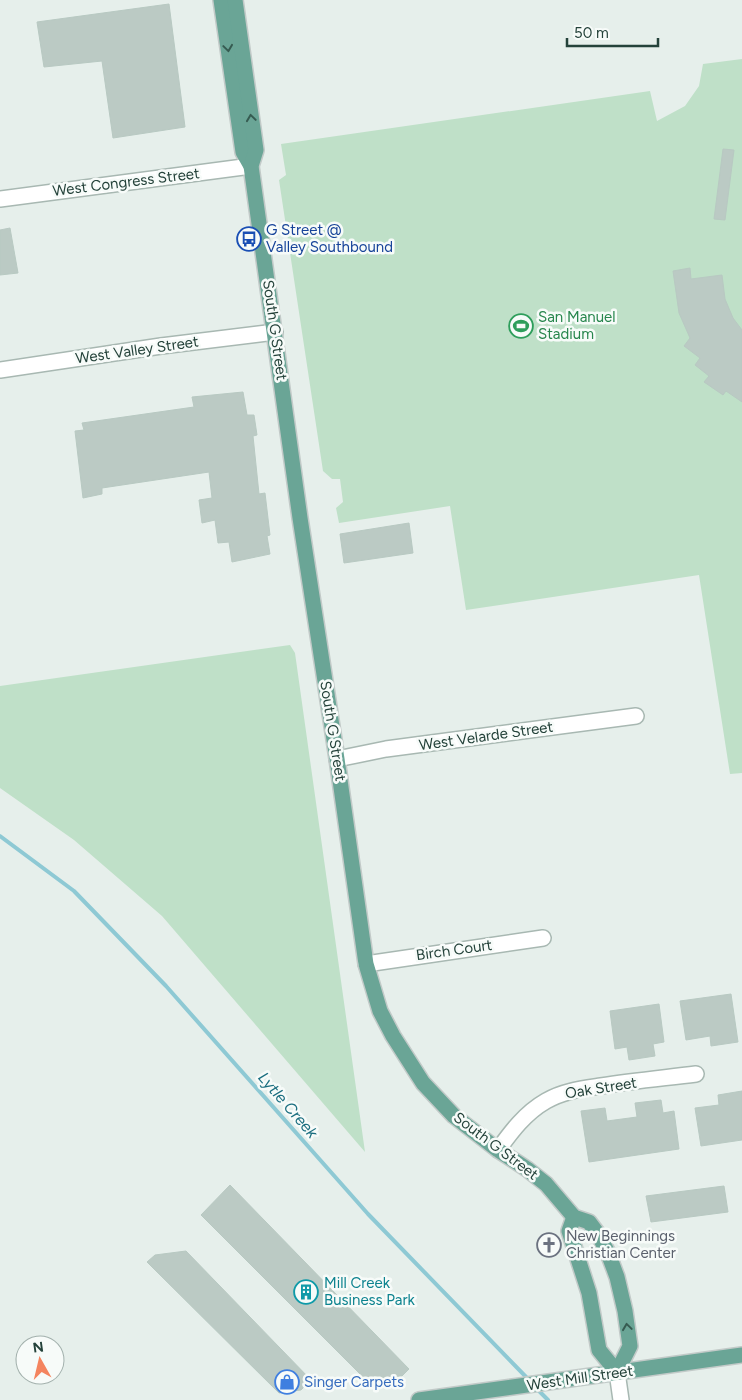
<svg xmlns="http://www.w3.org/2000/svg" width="742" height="1400" font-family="Figtree,sans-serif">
  <rect width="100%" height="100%" fill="#e6efeb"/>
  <g fill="#bfe0c8">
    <polygon points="742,59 742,773 730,774 699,575 466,610 450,506 339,523 336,508 343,502 340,479 332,479 323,471 279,180 286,175 281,144 650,91 657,121 685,106 699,86 703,64"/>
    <polygon points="290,645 295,653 365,1152 162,916 74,840 0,788 0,686"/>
  </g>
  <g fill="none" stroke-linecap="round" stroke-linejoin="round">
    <g stroke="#8ec9d4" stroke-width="4">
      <polyline points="0,836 74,891 166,986 368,1214 529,1380"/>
      <polyline points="537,1389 548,1400"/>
    </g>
  </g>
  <g fill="#bbcac4" stroke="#b8c9c2">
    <polygon points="169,4 185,127 113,138 102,61 44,67 37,22"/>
    <polygon points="723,149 734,150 725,220 714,219"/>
    <polygon points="10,228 18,273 0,275 0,230"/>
    <polygon points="690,268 691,279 722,275 725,299 733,318 742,330 742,402 726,391 723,395 704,382 709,376 695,365 700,358 684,346 690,338 679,313 673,271"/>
    <polygon points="243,392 247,415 254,415 257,435 253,436 259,494 265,493 270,535 267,536 270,554 232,562 229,542 218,543 215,520 202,523 199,500 212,498 209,472 102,488 102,494 83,498 75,431 84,430 82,423 194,407 192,397"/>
    <polygon points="409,523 413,553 344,563 340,534"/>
    <polygon points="731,994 738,1042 711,1046 710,1036 686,1040 680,1001"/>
    <polygon points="659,1004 664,1042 653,1044 655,1056 629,1060 627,1047 615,1049 610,1011"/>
    <polygon points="742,1091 742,1140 701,1146 695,1108 719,1105 718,1095"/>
    <polygon points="661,1100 663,1113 674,1111 679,1149 589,1162 581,1111 605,1108 607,1121 637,1117 635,1103"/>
    <polygon points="230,1185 409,1369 402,1376 366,1380 201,1215"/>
    <polygon points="724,1186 728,1212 651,1222 646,1196"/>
    <polygon points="186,1251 311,1380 301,1390 279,1393 147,1262 155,1255"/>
  </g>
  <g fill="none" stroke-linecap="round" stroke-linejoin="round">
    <g stroke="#a8b8b2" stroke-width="18">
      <g id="minor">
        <polyline points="0,199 251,166"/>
        <polyline points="0,370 161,346 275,332"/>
        <polyline points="337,759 386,749 636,716"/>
        <polyline points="366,964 543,938"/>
        <path d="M498,1150C511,1132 525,1113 546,1101C563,1091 581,1089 601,1086C632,1081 664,1078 696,1074"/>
        <polyline points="617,1372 621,1400"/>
      </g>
    </g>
    <g stroke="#c2cac8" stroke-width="18">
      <g id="major">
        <polyline points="221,0 243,152 251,166"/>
        <polyline points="235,0 256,150 251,166 300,518 337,759 366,964 380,1011 393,1036 423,1083 454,1116 498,1150 527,1169 546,1184 574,1217 589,1222 598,1234 608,1253 617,1277 625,1311 630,1346 617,1372"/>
        <polyline points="574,1217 569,1231 589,1293 599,1350 617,1372"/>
        <polyline points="419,1400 742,1355"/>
      </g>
    </g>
    <use href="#minor" stroke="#fff" stroke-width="15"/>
    <use href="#major" stroke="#6aa596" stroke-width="15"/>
  </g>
  <defs><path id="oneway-chevron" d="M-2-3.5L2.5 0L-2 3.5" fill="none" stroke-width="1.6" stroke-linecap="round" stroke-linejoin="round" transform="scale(1.25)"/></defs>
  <g stroke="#365b51">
    <use href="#oneway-chevron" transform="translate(228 48) rotate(82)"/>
    <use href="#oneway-chevron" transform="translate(251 118) rotate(-98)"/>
    <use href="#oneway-chevron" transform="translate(627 1327) rotate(-98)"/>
  </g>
  <defs>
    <g id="bus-ring" transform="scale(1.25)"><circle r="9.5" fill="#f7fbf9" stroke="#1a4fb4" stroke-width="1.5"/><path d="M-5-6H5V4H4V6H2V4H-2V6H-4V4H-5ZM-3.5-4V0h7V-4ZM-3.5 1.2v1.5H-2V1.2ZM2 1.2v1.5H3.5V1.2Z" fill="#1a4fb4"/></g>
    <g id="stadium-ring" transform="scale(1.25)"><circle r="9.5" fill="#f7fbf9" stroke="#2e9e5b" stroke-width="1.5"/><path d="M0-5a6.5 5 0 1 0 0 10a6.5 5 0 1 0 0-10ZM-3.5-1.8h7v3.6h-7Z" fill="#2e9e5b"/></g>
    <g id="church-ring" transform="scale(1.25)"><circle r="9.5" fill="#f7fbf9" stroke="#6b7280" stroke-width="1.5"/><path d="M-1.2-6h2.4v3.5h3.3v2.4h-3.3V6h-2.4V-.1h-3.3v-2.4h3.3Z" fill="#6b7280"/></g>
    <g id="building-ring" transform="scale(1.25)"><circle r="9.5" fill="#f7fbf9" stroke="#0f9aa8" stroke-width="1.5"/><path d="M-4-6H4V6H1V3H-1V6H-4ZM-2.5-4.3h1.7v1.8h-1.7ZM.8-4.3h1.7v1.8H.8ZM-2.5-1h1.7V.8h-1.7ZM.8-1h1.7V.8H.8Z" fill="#0f9aa8"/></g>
    <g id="shop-ring" transform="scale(1.25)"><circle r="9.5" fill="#f7fbf9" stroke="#3f7fe0" stroke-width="1.5"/><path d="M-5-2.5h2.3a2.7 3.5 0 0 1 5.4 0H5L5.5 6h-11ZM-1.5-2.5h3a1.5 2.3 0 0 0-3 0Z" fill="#3f7fe0"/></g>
  </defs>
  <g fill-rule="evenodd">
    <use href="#bus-ring" x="249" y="239"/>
    <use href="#stadium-ring" x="521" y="326"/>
    <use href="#church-ring" x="549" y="1245"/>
    <use href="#building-ring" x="306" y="1292"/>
    <use href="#shop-ring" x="287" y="1382"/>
  </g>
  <g text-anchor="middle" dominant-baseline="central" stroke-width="5" stroke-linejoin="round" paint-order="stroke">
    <g font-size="15" fill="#24423a" stroke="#f7fbf9">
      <text transform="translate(126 182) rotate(-7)">West Congress Street</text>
      <text transform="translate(275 330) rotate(82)">South G Street</text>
      <text transform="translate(137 350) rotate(-8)">West Valley Street</text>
      <text transform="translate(333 731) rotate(81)">South G Street</text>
      <text transform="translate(486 736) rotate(-8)">West Velarde Street</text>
      <text transform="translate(454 950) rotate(-8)">Birch Court</text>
      <text transform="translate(601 1088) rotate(-9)">Oak Street</text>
      <text transform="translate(496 1146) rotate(37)">South G Street</text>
      <text transform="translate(580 1378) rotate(-8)">West Mill Street</text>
    </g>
    <g font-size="15" fill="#164399" stroke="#f7fbf9" text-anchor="start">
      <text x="266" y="230">G Street @<tspan x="266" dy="17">Valley Southbound</tspan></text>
    </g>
    <g font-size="15" fill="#27864d" stroke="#f7fbf9" text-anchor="start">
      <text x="538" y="317">San Manuel<tspan x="538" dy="17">Stadium</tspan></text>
    </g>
    <g font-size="15" fill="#5b616d" stroke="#f7fbf9" text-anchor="start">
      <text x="566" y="1236">New Beginnings<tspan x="566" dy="17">Christian Center</tspan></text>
    </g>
    <g font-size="15" fill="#0d838f" stroke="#f7fbf9" text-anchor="start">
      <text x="324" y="1283">Mill Creek<tspan x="324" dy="17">Business Park</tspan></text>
    </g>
    <g font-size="15" fill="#366cbe" stroke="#f7fbf9" text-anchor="start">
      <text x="304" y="1382">Singer Carpets</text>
    </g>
    <g font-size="16" font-style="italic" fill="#1c6f80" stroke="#f7fbf9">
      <text transform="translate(288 1105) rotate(49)">Lytle Creek</text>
    </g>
  </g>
  <g transform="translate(40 1360) rotate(352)"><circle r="24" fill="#f7fbf9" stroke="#a3b1ad"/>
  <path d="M0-4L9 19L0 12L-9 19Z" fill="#f4845f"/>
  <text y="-8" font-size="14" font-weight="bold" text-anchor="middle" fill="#24423a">N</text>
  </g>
  <path d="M567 38v8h91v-8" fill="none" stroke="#24423a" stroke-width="2.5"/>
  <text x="574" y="38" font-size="15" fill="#24423a" stroke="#f7fbf9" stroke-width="4" paint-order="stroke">50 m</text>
</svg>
